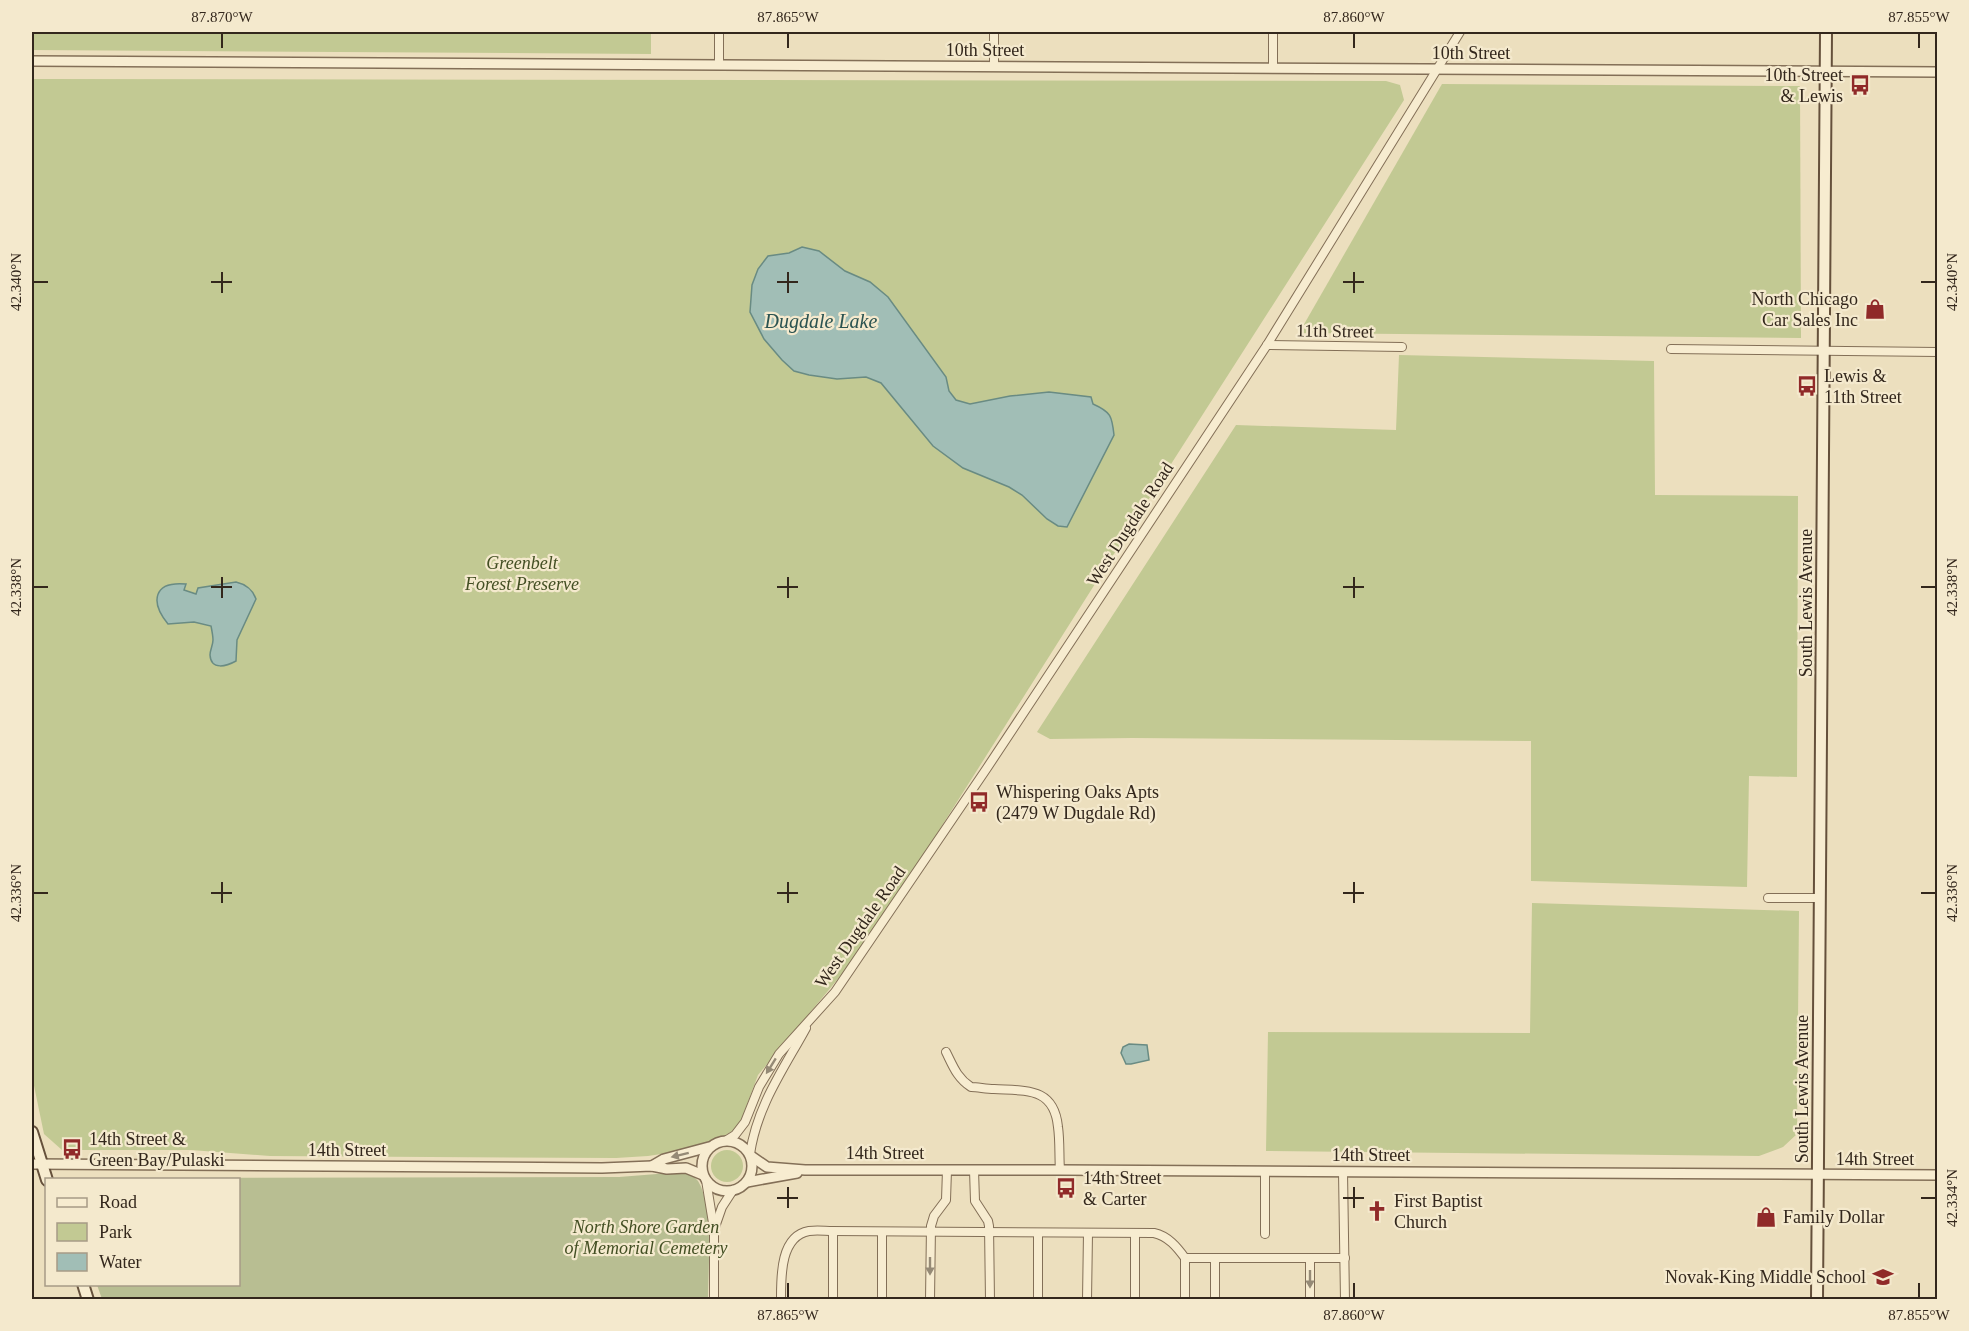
<svg xmlns="http://www.w3.org/2000/svg" width="1969" height="1331" font-family="Georgia,serif">
  <rect width="100%" height="100%" fill="#ecdfbe"/>
  <g fill="#c2c993">
    <polygon points="32,32 651,32 651,54 32,50"/>
    <polygon points="32,79 1386,81 1400,85 1404,100 1157,486 867,944 758,1075 742,1118 737,1128 724,1136 681,1151 648,1156 616,1158 270,1156 191,1150 62,1150 44,1134 32,1076"/>
    <polygon points="1442,84 1800,86 1801,338 1299,333"/>
    <polygon points="1399,355 1654,361 1655,495 1798,496 1797,777 1749,776 1747,887 1531,881 1531,741 1133,738 1050,739 1037,732 1236,425 1396,430"/>
    <polygon points="1532,903 1799,911 1797,1134 1783,1147 1759,1156 1266,1151 1268,1032 1530,1033"/>
    <circle cx="727" cy="1166" r="16"/>
  </g>
  <path fill="#b8be92" d="M682,1172C688,1174 694,1176 698,1181C714,1207 708,1269 708,1299H102L97,1285L238,1284V1180H74L80,1178L619,1177Z"/>
  <g fill="#a1beb6" stroke="#698b83" stroke-width="1.5">
    <path d="M802,247L819,251L845,271L870,282L888,297L946,377L949,391L956,400L970,404L1010,396L1049,392L1091,397L1093,404C1111,412 1112,416 1114,435L1067,527L1058,526L1047,519L1022,495L1009,487L963,468L933,446L881,383L866,377L837,379L809,375L794,371L782,360L764,339L750,312L752,285L758,269L768,256L789,253Z"/>
    <path d="M236,582C245,584 253,590 256,599L237,640L236,661C227,666 211,671 210,655C210,650 213,645 213,640C213,636 212,631 211,626L194,622L168,624C150,602 153,581 186,584L184,590L196,594L198,588Z"/>
    <polygon points="1129,1044 1147,1045 1149,1060 1131,1064 1126,1064 1121,1053 1123,1047"/>
  </g>
  <g fill="none" stroke-linecap="round" stroke-linejoin="round">
    <g stroke="#836f57" stroke-width="10">
      <g id="minor">
        <polyline points="719,65 719,32"/>
        <polyline points="994,66 994,32"/>
        <polyline points="1273,68 1273,32"/>
        <polyline points="1267,345 1402,347"/>
        <polyline points="1671,349 1938,352"/>
        <polyline points="1768,898 1820,898"/>
        <path d="M946,1052C953,1066 957,1078 971,1087C978,1087 986,1089 994,1089C1026,1091 1054,1087 1058,1127C1060,1141 1059,1156 1060,1170"/>
        <polyline points="727,1140 735,1135 745,1122 759,1087 779,1054 835,992 987,768 1267,345 1460,32"/>
        <path d="M750,1154C757,1106 783,1070 806,1028"/>
        <polyline points="974,1170 975,1201 988,1221 989,1226 990,1300"/>
        <polyline points="1265,1171 1265,1234"/>
        <polyline points="1343,1172 1345,1300"/>
        <polyline points="706,1180 714,1229 714,1300"/>
        <polyline points="715,1227 722,1207 733,1190"/>
        <polyline points="1038,1233 1038,1300"/>
        <polyline points="1135,1233 1135,1300"/>
        <polyline points="1185,1258 1345,1258"/>
        <path d="M781,1300C781,1277 780,1236 809,1231C817,1230 825,1231 833,1231L1154,1233C1168,1236 1177,1247 1185,1258V1300"/>
        <polyline points="833,1300 833,1231"/>
        <polyline points="882,1300 882,1232"/>
        <polyline points="930,1300 931,1226 934,1216 946,1200 947,1170"/>
        <polyline points="1087,1300 1088,1233"/>
        <polyline points="1215,1300 1215,1258"/>
        <polyline points="1310,1300 1310,1258"/>
      </g>
    </g>
    <g stroke="#836f57" stroke-width="12">
      <g id="tertiary">
        <polyline points="32,61 1938,72"/>
        <circle cx="727" cy="1166" r="25"/>
        <polyline points="751,1156 767,1167 805,1170 1060,1170 1938,1175"/>
        <polyline points="32,1164 602,1168 652,1166 667,1169 686,1168 703,1175"/>
        <polyline points="652,1166 664,1159 709,1147"/>
        <polyline points="747,1182 797,1173"/>
      </g>
    </g>
    <g stroke="#65503b" stroke-width="14">
      <g id="secondary">
        <polyline points="32,1132 47,1180"/>
        <polyline points="83,1284 88,1300"/>
        <polyline points="1817,1300 1826,32"/>
      </g>
    </g>
    <use href="#minor" stroke="#f7ecd0" stroke-width="8"/>
    <use href="#tertiary" stroke="#f7ecd0" stroke-width="9"/>
    <use href="#secondary" stroke="#f7ecd0" stroke-width="10"/>
  </g>
  <defs><path id="oneway-solid" d="M-6-.8H1V-3.2L6.5 0L1 3.2V.8H-6Z" transform="scale(1.5)"/></defs>
  <g fill="#958a76">
    <use href="#oneway-solid" transform="translate(771 1066) rotate(122)"/>
    <use href="#oneway-solid" transform="translate(680 1155) rotate(166)"/>
    <use href="#oneway-solid" transform="translate(930 1266) rotate(90)"/>
    <use href="#oneway-solid" transform="translate(1310 1279) rotate(90)"/>
  </g>
  <path fill="none" stroke="#33271c" stroke-width="2" d="M222,33V48M788,33V48M1354,33V48M1919,33V48M222,272V293M788,272V293M1354,272V293M33,282H48M211,282H232M777,282H798M1343,282H1364M1921,282H1936M222,577V598M788,577V598M1354,577V598M33,587H48M211,587H232M777,587H798M1343,587H1364M1921,587H1936M222,882V903M788,882V903M1354,882V903M33,893H48M211,893H232M777,893H798M1343,893H1364M1921,893H1936M788,1187V1208M1354,1187V1208M777,1198H798M1343,1198H1364M1921,1198H1936M788,1283V1298M1354,1283V1298M1919,1283V1298"/>
  <defs>
    <g id="bus-bare" transform="scale(1.62)"><path d="M-5-6H5V4H4V6H2V4H-2V6H-4V4H-5ZM-3.5-4V0h7V-4ZM-3.5 1.2v1.5H-2V1.2ZM2 1.2v1.5H3.5V1.2Z" fill="#902a29" stroke="#f4e9cd" stroke-width="2.5" paint-order="stroke"/></g>
    <g id="shop-bare" transform="scale(1.62)"><path d="M-5-2.5h2.3a2.7 3.5 0 0 1 5.4 0H5L5.5 6h-11ZM-1.5-2.5h3a1.5 2.3 0 0 0-3 0Z" fill="#902a29" stroke="#f4e9cd" stroke-width="2.5" paint-order="stroke"/></g>
    <g id="church-bare" transform="scale(1.62)"><path d="M-1.2-6h2.4v3.5h3.3v2.4h-3.3V6h-2.4V-.1h-3.3v-2.4h3.3Z" fill="#902a29" stroke="#f4e9cd" stroke-width="2.5" paint-order="stroke"/></g>
    <g id="school-bare" transform="scale(1.62)"><path d="M0-5L7-2L0 1L-7-2ZM-4 1L0 2.5L4 1V4Q0 6-4 4Z" fill="#902a29" stroke="#f4e9cd" stroke-width="2.5" paint-order="stroke"/></g>
  </defs>
  <g fill-rule="evenodd">
    <use href="#bus-bare" x="1860" y="85"/>
    <use href="#shop-bare" x="1875" y="309"/>
    <use href="#bus-bare" x="1807" y="386"/>
    <use href="#bus-bare" x="979" y="802"/>
    <use href="#bus-bare" x="72" y="1149"/>
    <use href="#bus-bare" x="1066" y="1188"/>
    <use href="#church-bare" x="1377" y="1211"/>
    <use href="#shop-bare" x="1766" y="1217"/>
    <use href="#school-bare" x="1883" y="1277"/>
  </g>
  <g text-anchor="middle" dominant-baseline="central" stroke-width="4.5" stroke-linejoin="round" paint-order="stroke">
    <g font-size="18" fill="#33271c" stroke="#f4e9cd">
      <text x="985" y="50">10th Street</text>
      <text x="1471" y="53">10th Street</text>
      <text transform="translate(1335 331) rotate(1)">11th Street</text>
      <text transform="translate(1130 524) rotate(-57)">West Dugdale Road</text>
      <text transform="translate(1806 603) rotate(-90)">South Lewis Avenue</text>
      <text transform="translate(860 927) rotate(-55)">West Dugdale Road</text>
      <text transform="translate(1802 1089) rotate(-90)">South Lewis Avenue</text>
      <text x="347" y="1150">14th Street</text>
      <text x="885" y="1153">14th Street</text>
      <text x="1371" y="1155">14th Street</text>
      <text x="1875" y="1159">14th Street</text>
    </g>
    <g font-size="18" fill="#33271c" stroke="#f4e9cd" text-anchor="start">
      <text x="1843" y="75" text-anchor="end">10th Street<tspan x="1843" dy="21">&amp; Lewis</tspan></text>
      <text x="1858" y="299" text-anchor="end">North Chicago<tspan x="1858" dy="21">Car Sales Inc</tspan></text>
      <text x="1824" y="376">Lewis &amp;<tspan x="1824" dy="21">11th Street</tspan></text>
      <text x="996" y="792">Whispering Oaks Apts<tspan x="996" dy="21">(2479 W Dugdale Rd)</tspan></text>
      <text x="89" y="1139">14th Street &amp;<tspan x="89" dy="21">Green Bay/Pulaski</tspan></text>
      <text x="1083" y="1178">14th Street<tspan x="1083" dy="21">&amp; Carter</tspan></text>
      <text x="1394" y="1201">First Baptist<tspan x="1394" dy="21">Church</tspan></text>
      <text x="1783" y="1217">Family Dollar</text>
      <text x="1866" y="1277" text-anchor="end">Novak-King Middle School</text>
    </g>
    <g font-size="18" font-style="italic" fill="#434f23" stroke="#f4e9cd">
      <text x="522" y="563">Greenbelt<tspan x="522" dy="21">Forest Preserve</tspan></text>
      <text x="646" y="1227">North Shore Garden<tspan x="646" dy="21">of Memorial Cemetery</tspan></text>
    </g>
    <g font-size="20" font-style="italic" fill="#2b5351" stroke="#f4e9cd">
      <text x="821" y="321">Dugdale Lake</text>
    </g>
  </g>
  <rect width="1969" height="1331" fill="none" stroke="#f4e9cd" stroke-width="66"/>
  <rect x="45" y="1178" width="195" height="108" fill="#f4e9cd" stroke="#a79b86" stroke-width="1.5"/>
  <rect x="57" y="1198" width="30" height="9" fill="#f7ecd0" stroke="#a79b86" stroke-width="1.5"/>
  <text x="99" y="1208" font-size="18" fill="#33271c">Road</text>
  <rect x="57" y="1223" width="30" height="18" fill="#c2c993" stroke="#a79b86" stroke-width="1.5"/>
  <text x="99" y="1238" font-size="18" fill="#33271c">Park</text>
  <rect x="57" y="1253" width="30" height="18" fill="#a1beb6" stroke="#a79b86" stroke-width="1.5"/>
  <text x="99" y="1268" font-size="18" fill="#33271c">Water</text>
  <rect x="33" y="33" width="1903" height="1265" fill="none" stroke="#33271c" stroke-width="2"/>
  <g font-size="15" text-anchor="middle" fill="#33271c">
    <text x="222" y="22">87.870°W</text>
    <text x="788" y="22">87.865°W</text>
    <text x="1354" y="22">87.860°W</text>
    <text x="1919" y="22">87.855°W</text>
    <text transform="translate(16 282) rotate(-90)" y="5">42.340°N</text>
    <text transform="translate(1952 282) rotate(-90)" y="5">42.340°N</text>
    <text transform="translate(16 587) rotate(-90)" y="5">42.338°N</text>
    <text transform="translate(1952 587) rotate(-90)" y="5">42.338°N</text>
    <text transform="translate(16 893) rotate(-90)" y="5">42.336°N</text>
    <text transform="translate(1952 893) rotate(-90)" y="5">42.336°N</text>
    <text transform="translate(1952 1198) rotate(-90)" y="5">42.334°N</text>
    <text x="788" y="1320">87.865°W</text>
    <text x="1354" y="1320">87.860°W</text>
    <text x="1919" y="1320">87.855°W</text>
  </g>
</svg>
